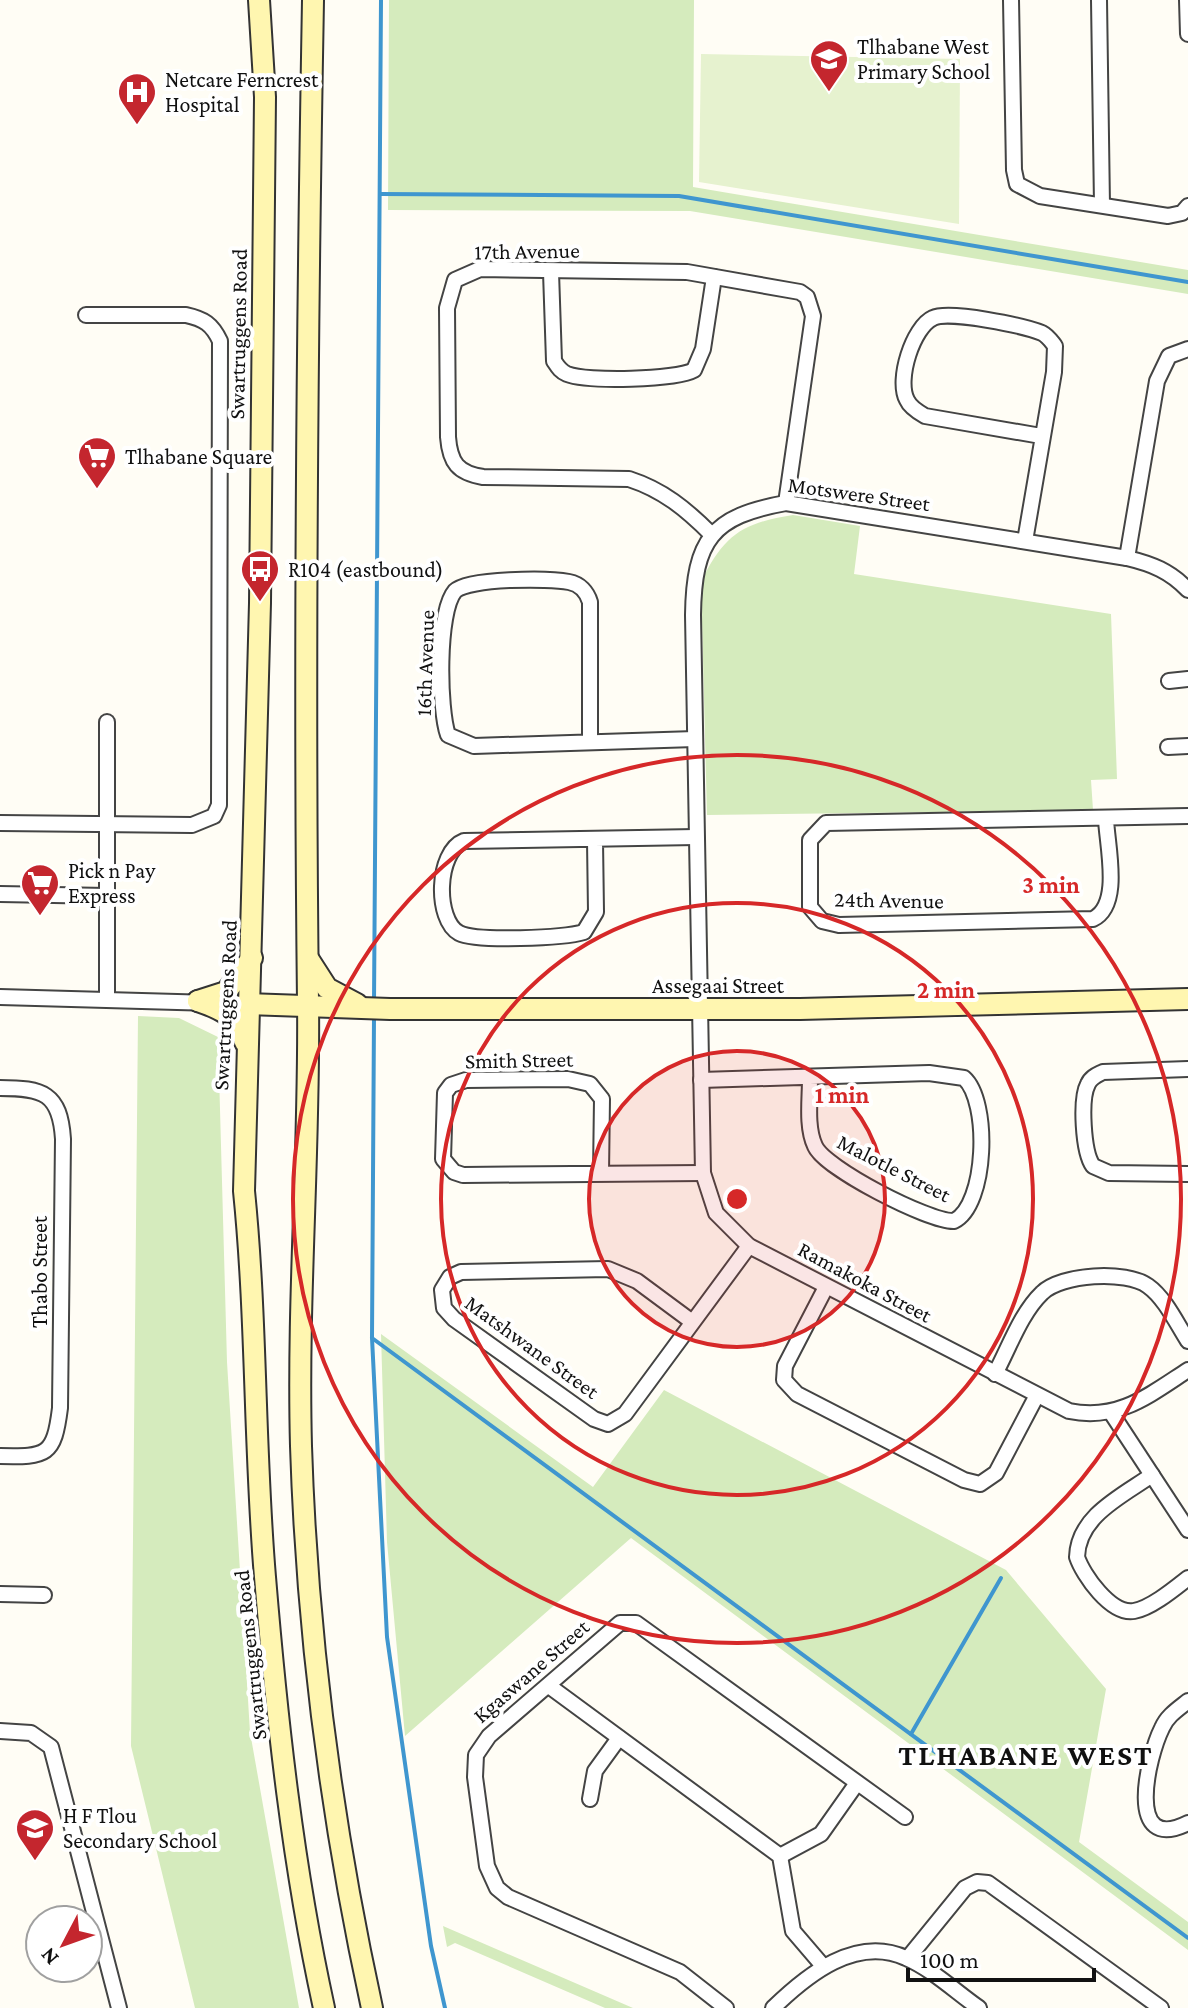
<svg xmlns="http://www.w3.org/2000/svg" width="1188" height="2008" font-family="'Crimson Pro',serif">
  <rect width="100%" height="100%" fill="#fffdf5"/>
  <g fill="#d5ebbd">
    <polygon points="389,0 694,0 693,187 1188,270 1188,294 690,211 388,210"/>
    <path d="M793,515L860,526L854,574L1111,614L1117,779L1091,780L1093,810L707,815L701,582C724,535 742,523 793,515Z"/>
    <polygon points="138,1016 179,1018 218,1037 227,1362 250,1732 299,2008 195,2008 131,1746"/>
    <polygon points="381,1334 593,1487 664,1390 1006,1570 1106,1689 1079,1842 1188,1922 1188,1950 631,1538 405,1736 387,1542"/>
    <polygon points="443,1926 633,2008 605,2008 455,1943 447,1947"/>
  </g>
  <polygon fill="#e6f2cf" points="701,54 960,59 959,224 699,182"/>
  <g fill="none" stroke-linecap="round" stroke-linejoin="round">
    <g stroke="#3f96cf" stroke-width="4">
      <polyline points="380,194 679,196 1188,282"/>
      <polyline points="374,1003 381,0"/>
      <polyline points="374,1016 372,1338 387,1637 431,1946 445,2008"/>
      <polyline points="372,1338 1188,1938"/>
      <polyline points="911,1734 1001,1578"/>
    </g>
    <g stroke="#444" stroke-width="18">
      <g id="street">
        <polyline points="1011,0 1014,170 1017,184 1040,196 1168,216 1182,213 1188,206"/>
        <polyline points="1099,0 1102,205"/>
        <polyline points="1187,0 1188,34"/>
        <path d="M551,272L554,361C558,367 560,371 567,374C587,382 676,380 694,370L703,349L714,277"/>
        <path d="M711,534C686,509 663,490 629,479L483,477C458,473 450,463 448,437L447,308L455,280L480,269L687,272L800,292L807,297L813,316L786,503"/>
        <path d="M1025,541L1054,372L1055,346C1051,341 1048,336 1042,333C1025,326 949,310 933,318C913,327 896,380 907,400C910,407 918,412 925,416L1041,436"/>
        <polyline points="1127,558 1157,381 1169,356 1188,349"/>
        <path d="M1188,590C1170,571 1152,564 1127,558L786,503C712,516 694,540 693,615L703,1173L716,1213L749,1246L1069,1411C1118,1421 1148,1396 1188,1370"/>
        <polyline points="1169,681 1188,679"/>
        <polyline points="107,722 107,997"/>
        <path d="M590,741V602C587,592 580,584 569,582C549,578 468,578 455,591C437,612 439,710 448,735L474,746L695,739"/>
        <polyline points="1168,747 1188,746"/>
        <path d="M1106,819C1107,846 1122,905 1093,919L839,925L822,921L810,907V840L826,823L1188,816"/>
        <path d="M0,823L192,825L214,816L219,805L220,341C212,324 204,319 186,315H86"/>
        <path d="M595,841L596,912L584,932C564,938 476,942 459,933C435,920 436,852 464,841L696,837"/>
        <polyline points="0,894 107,896"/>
        <polyline points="0,997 248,1004"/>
        <path d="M1188,1069L1103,1072C1097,1075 1091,1077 1088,1084C1080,1099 1083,1152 1093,1166L1109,1173L1188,1174"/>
        <path d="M701,1080L929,1073L964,1078C990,1101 987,1205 954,1221C929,1222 824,1168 815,1146C806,1127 810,1099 810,1079"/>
        <path d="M0,1088C43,1088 60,1093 63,1139L60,1408C54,1456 47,1457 0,1456"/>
        <polyline points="601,1173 602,1099 590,1084 568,1079 466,1080 451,1085 445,1093 443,1159 454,1172 463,1175 703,1173"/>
        <polyline points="826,1287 785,1366 784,1380 797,1394 964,1480 980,1484 996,1473 1036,1397"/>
        <polyline points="691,1321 637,1281 608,1269 461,1272 450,1277 442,1290 444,1308 454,1319 594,1419 608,1424 625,1414 749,1246"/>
        <path d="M995,1374C1009,1348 1021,1313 1042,1293C1061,1274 1126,1270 1148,1286C1165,1298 1177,1324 1188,1341"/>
        <polyline points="1112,1414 1188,1530"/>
        <path d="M1152,1475C1122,1496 1078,1516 1077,1557C1083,1575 1111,1615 1134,1611C1151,1608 1174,1589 1188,1578"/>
        <polyline points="0,1594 44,1595"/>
        <polyline points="549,1686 780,1856 793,1931 823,1966"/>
        <path d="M1188,1701C1178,1709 1167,1716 1162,1728C1148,1756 1124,1855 1188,1823"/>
        <polyline points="0,1731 31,1733 51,1747 119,2008"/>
        <polyline points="590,1799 595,1771 619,1738"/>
        <polyline points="780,1856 821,1834 857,1783"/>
        <polyline points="908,1958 965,1888 977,1882 988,1883 1161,2008"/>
        <polyline points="726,2008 680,1972 508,1897 497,1888 487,1866 475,1777 476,1755 489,1736 613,1629 620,1623 636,1623 905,1817"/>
        <path d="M773,2008C807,1975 856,1935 906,1958C932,1969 956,1992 979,2008"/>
      </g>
    </g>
    <g stroke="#333" stroke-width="24">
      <g id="secondary">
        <path d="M259,0L265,97L260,603L244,1191C257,1319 254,1448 265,1577C277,1721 293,1867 324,2008"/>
        <path d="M313,0C307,334 304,667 308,1001C310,1150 297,1298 301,1446C307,1634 332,1825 372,2008"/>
        <polyline points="309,960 327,988 357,1004"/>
        <path d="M198,1001C222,1009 238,1017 245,1042"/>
        <polyline points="198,1001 226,992 252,958"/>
        <polyline points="248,1004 390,1009 800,1009 1188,999"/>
      </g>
    </g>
    <use href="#street" stroke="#fff" stroke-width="14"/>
    <use href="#secondary" stroke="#fff6b0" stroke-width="20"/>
  </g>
  <circle cx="737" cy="1199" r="148" fill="#d62828" fill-opacity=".12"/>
  <g fill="none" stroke="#d62828" stroke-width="4">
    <circle cx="737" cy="1199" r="148"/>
    <circle cx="737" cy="1199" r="296"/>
    <circle cx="737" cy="1199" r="444"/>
  </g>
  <defs>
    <g id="school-pin" transform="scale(2)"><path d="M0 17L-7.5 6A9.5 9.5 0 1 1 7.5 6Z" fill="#c4262e" stroke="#fff"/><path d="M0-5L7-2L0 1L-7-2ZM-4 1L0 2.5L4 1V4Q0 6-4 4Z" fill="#fff"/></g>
    <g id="hospital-pin" transform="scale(2)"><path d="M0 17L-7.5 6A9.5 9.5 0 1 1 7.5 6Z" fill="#c4262e" stroke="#fff"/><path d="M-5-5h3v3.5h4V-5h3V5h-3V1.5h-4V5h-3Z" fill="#fff"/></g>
    <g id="supermarket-pin" transform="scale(2)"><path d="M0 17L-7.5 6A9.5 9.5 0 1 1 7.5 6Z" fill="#c4262e" stroke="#fff"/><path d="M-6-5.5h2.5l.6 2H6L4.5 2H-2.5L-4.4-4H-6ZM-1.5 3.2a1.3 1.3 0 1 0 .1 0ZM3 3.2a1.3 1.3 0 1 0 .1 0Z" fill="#fff"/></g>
    <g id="bus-pin" transform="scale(2)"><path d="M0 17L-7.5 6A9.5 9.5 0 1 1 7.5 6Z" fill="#c4262e" stroke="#fff"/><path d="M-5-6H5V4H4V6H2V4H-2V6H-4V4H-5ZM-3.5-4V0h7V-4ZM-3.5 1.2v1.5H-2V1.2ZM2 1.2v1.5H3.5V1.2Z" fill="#fff"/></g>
  </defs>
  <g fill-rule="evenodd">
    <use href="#school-pin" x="829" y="59"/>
    <use href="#hospital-pin" x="137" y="92"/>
    <use href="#supermarket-pin" x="97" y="456"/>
    <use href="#bus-pin" x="260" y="569"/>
    <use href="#supermarket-pin" x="40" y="883"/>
    <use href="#school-pin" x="35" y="1828"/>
  </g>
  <g text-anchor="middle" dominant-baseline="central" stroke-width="8" stroke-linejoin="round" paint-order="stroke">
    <g font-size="22" fill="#111" stroke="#fff" text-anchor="start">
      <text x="857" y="46">Tlhabane West<tspan x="857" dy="25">Primary School</tspan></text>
      <text x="165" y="79">Netcare Ferncrest<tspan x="165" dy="25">Hospital</tspan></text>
      <text x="125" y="456">Tlhabane Square</text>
      <text x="288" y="569">R104 (eastbound)</text>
      <text x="68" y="870">Pick n Pay<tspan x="68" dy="25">Express</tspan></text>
      <text x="63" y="1815">H F Tlou<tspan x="63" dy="25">Secondary School</tspan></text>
    </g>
    <g font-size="22" fill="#111" stroke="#fff">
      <text transform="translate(527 251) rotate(-1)">17th Avenue</text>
      <text transform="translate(238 334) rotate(-89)">Swartruggens Road</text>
      <text transform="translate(859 494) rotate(8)">Motswere Street</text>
      <text transform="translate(425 663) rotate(-88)">16th Avenue</text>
      <text transform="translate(889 900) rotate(1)">24th Avenue</text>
      <text x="718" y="985">Assegaai Street</text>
      <text transform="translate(225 1005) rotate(-87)">Swartruggens Road</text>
      <text transform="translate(519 1060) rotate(-1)">Smith Street</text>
      <text transform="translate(894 1168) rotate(27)">Malotle Street</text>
      <text transform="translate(39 1272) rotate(-90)">Thabo Street</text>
      <text transform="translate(865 1282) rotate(28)">Ramakoka Street</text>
      <text transform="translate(532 1347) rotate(36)">Matshwane Street</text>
      <text transform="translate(250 1655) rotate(-96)">Swartruggens Road</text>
      <text transform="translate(531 1671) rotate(-41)">Kgaswane Street</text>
    </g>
    <g font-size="30" font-weight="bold" letter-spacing="2" fill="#111" stroke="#fff">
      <text x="1026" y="1754">TLHABANE WEST</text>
    </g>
  </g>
  <circle cx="737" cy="1199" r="12" fill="#d62828" stroke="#fff" stroke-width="4"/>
  <g font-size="24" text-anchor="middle" font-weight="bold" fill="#d62828" stroke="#fff" stroke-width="8" stroke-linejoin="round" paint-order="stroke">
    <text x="1051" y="893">3 min</text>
    <text x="946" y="998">2 min</text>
    <text x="842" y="1103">1 min</text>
  </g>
  <g transform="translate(64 1944) rotate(229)"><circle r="38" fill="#ffffff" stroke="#a0a0a0" stroke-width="2"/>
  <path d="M0-6L14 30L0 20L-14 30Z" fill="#c4262e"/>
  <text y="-12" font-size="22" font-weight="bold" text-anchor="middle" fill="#111111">N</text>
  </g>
  <path d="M908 1968v12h186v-12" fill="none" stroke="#111111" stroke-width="4"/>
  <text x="920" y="1968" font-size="24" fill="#111111" stroke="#ffffff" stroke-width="6" paint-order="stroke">100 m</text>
</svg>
